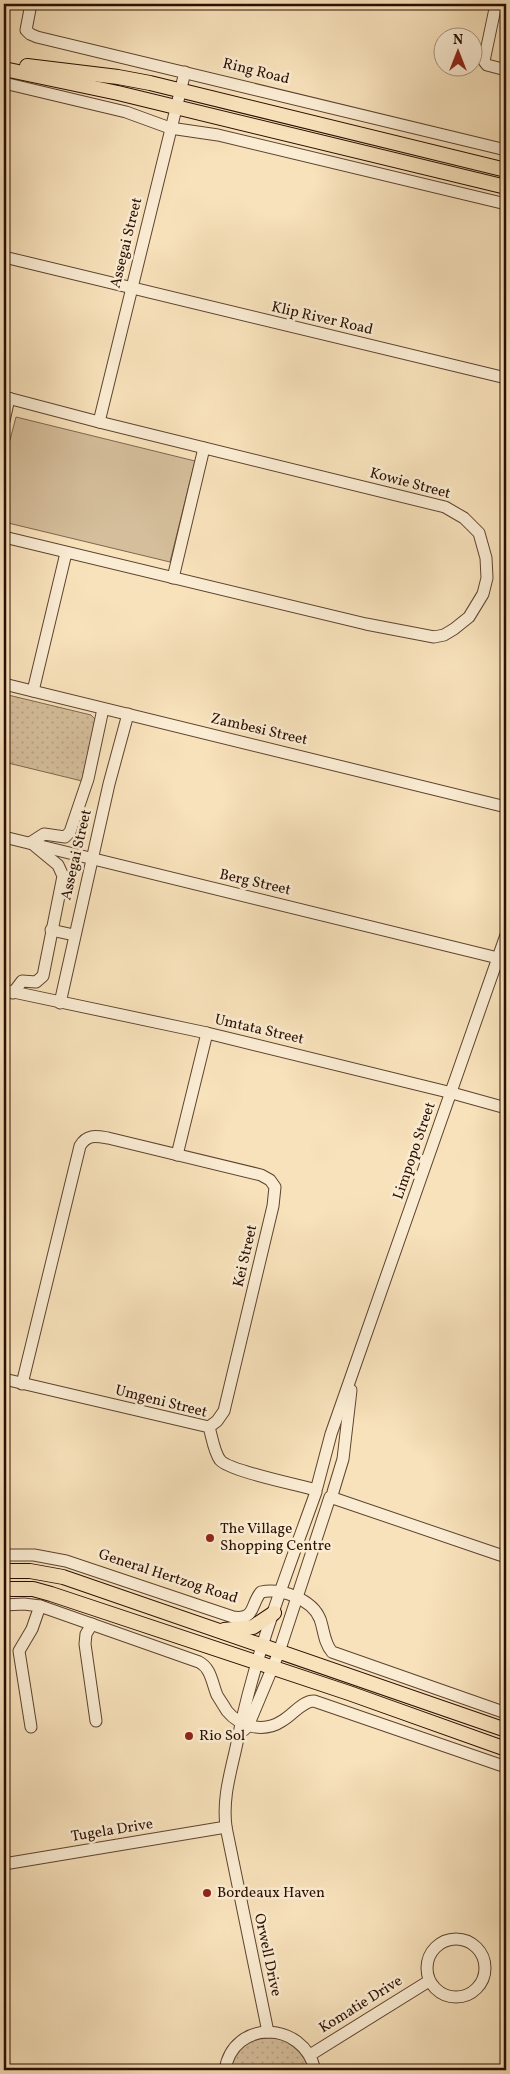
<svg xmlns="http://www.w3.org/2000/svg" width="510" height="2074" font-family="Vollkorn,serif">
  <defs>
    <pattern id="grass-dots" width="8" height="8" patternUnits="userSpaceOnUse" patternTransform="scale(1.25)"><rect width="8" height="8" fill="#d5be9b"/><path d="M2 2h.1M6 6h.1" fill="none" stroke="#b7a284" stroke-width="1.8" stroke-linecap="round"/></pattern>
  </defs>
  <rect width="100%" height="100%" fill="#f8e2bb"/>
  <filter id="stains"><feTurbulence type="fractalNoise" baseFrequency=".004" numOctaves="4"/><feColorMatrix values="0 0 0 0 .2 0 0 0 0 .09 0 0 0 0 .02 0 0 0 .5 -.17"/></filter>
  <radialGradient id="worn" r=".72"><stop offset=".6" stop-color="#630" stop-opacity="0"/><stop offset="1" stop-color="#630" stop-opacity=".3"/></radialGradient>
  <g fill="url(#grass-dots)" stroke="#80664e">
    <polygon points="4,694 91,715 95,719 96,725 82,781 4,762"/>
    <polygon points="290,2037 313,2070 227,2070 230,2059 248,2039"/>
  </g>
  <polygon fill="#d5be9b" stroke="#80664e" points="16,417 195,461 170,562 4,522 4,463"/>
  <g fill="none" stroke-linecap="round" stroke-linejoin="round">
    <g stroke="#5e432f" stroke-width="13">
      <g id="minor">
        <polyline points="31,4 26,30 30,34 37,37 506,150"/>
        <polyline points="496,4 484,61 487,65 506,70"/>
        <polyline points="4,83 126,112 170,128 218,135 506,204"/>
        <polyline points="4,257 506,378"/>
        <polyline points="4,397 99,422 445,507 464,518 479,533 486,558 487,578 483,594 469,617 454,629 444,635 434,637 366,624 4,537"/>
        <polyline points="4,421 9,398"/>
        <polyline points="99,422 185,72"/>
        <polyline points="173,578 204,448"/>
        <polyline points="4,684 506,807"/>
        <polyline points="33,691 66,553"/>
        <polyline points="4,837 498,958"/>
        <polyline points="30,843 44,834 65,837 70,832 88,779 103,709"/>
        <polyline points="51,930 74,935"/>
        <polyline points="4,990 207,1033 452,1093 506,1108"/>
        <polyline points="13,993 22,981 36,982 43,976 63,876 58,865 35,846"/>
        <polyline points="60,1003 109,784 128,714"/>
        <polyline points="177,1155 207,1033"/>
        <path d="M4,1379L209,1427C212,1437 214,1452 220,1460C229,1471 299,1485 316,1490"/>
        <path d="M22,1384L80,1146C87,1134 96,1136 108,1138L261,1175L270,1180L275,1187L273,1206L224,1411L217,1421L209,1427"/>
        <polyline points="317,1487 331,1434 506,935"/>
        <polyline points="333,1492 343,1459 351,1390"/>
        <path d="M4,1555H34L66,1561L233,1617C256,1620 250,1605 261,1592C281,1588 312,1599 320,1619C324,1630 324,1643 332,1652L506,1713"/>
        <path d="M4,1605L24,1604L40,1606L199,1662C211,1668 212,1683 217,1695C220,1700 224,1706 227,1711C240,1727 264,1733 282,1721C293,1715 302,1701 314,1701L506,1767"/>
        <polyline points="92,1624 86,1634 85,1644 96,1721"/>
        <polyline points="31,1727 19,1651 32,1629 40,1606"/>
        <polyline points="244,1730 248,1726 279,1652 330,1497 506,1557"/>
        <polyline points="4,1864 226,1827"/>
        <circle cx="456" cy="1968" r="29"/>
        <path d="M268,2032L226,1827C222,1795 232,1769 238,1738C255,1654 287,1573 316,1492"/>
        <polyline points="310,2055 429,1981"/>
        <path d="M225,2070C233,2019 303,2020 315,2070"/>
      </g>
    </g>
    <g stroke="#2b0e00" stroke-width="16">
      <g id="major">
        <polyline points="27,66 118,77 150,83 506,170"/>
        <polyline points="4,69 118,93 506,187"/>
        <polyline points="4,1571 30,1571 63,1577 506,1730"/>
        <polyline points="4,1589 33,1589 51,1594 349,1693 506,1749"/>
        <polyline points="224,1630 253,1627 274,1613"/>
      </g>
    </g>
    <use href="#minor" stroke="#faecd3" stroke-width="11"/>
    <use href="#major" stroke="#f8e2bb" stroke-width="14"/>
  </g>
  <g fill="#8f2418" stroke="#faecd3" stroke-width="2">
    <circle cx="210" cy="1538" r="5"/>
    <circle cx="189" cy="1736" r="5"/>
    <circle cx="207" cy="1893" r="5"/>
  </g>
  <g text-anchor="middle" dominant-baseline="central" stroke-width="5" stroke-linejoin="round" paint-order="stroke">
    <g font-size="15" fill="#2b0e00" stroke="#faecd3">
      <text transform="translate(256 72) rotate(14)">Ring Road</text>
      <text transform="translate(127 243) rotate(-76)">Assegai Street</text>
      <text transform="translate(322 319) rotate(13)">Klip River Road</text>
      <text transform="translate(410 484) rotate(15)">Kowie Street</text>
      <text transform="translate(259 730) rotate(13)">Zambesi Street</text>
      <text transform="translate(77 855) rotate(-77)">Assegai Street</text>
      <text transform="translate(255 883) rotate(13)">Berg Street</text>
      <text transform="translate(259 1030) rotate(13)">Umtata Street</text>
      <text transform="translate(415 1151) rotate(-71)">Limpopo Street</text>
      <text transform="translate(246 1256) rotate(-77)">Kei Street</text>
      <text transform="translate(161 1402) rotate(14)">Umgeni Street</text>
      <text transform="translate(168 1577) rotate(18)">General Hertzog Road</text>
      <text transform="translate(112 1831) rotate(-9)">Tugela Drive</text>
      <text transform="translate(267 1955) rotate(78)">Orwell Drive</text>
      <text transform="translate(361 2005) rotate(-32)">Komatie Drive</text>
    </g>
    <g font-size="15" fill="#2b0e00" stroke="#faecd3" text-anchor="start">
      <text x="220" y="1529">The Village<tspan x="220" dy="17">Shopping Centre</tspan></text>
      <text x="199" y="1736">Rio Sol</text>
      <text x="217" y="1893">Bordeaux Haven</text>
    </g>
  </g>
  <rect width="510" height="2074" fill="none" stroke="#f8e2bb" stroke-width="20"/>
  <rect x="5" y="5" width="500" height="2064" fill="none" stroke="#2b0e00" stroke-width="2.5"/>
  <rect x="10" y="10" width="490" height="2054" fill="none" stroke="#2b0e00"/>
  <g transform="translate(458 52)"><circle r="24" fill="#faecd3" stroke="#a7937f"/>
  <path d="M0-4L9 19L0 12L-9 19Z" fill="#8f2418"/>
  <text y="-8" font-size="14" font-weight="bold" text-anchor="middle" fill="#2b0e00">N</text>
  </g>
  <rect width="100%" height="100%" filter="url(#stains)"/>
  <rect width="100%" height="100%" fill="url(#worn)"/>
</svg>
